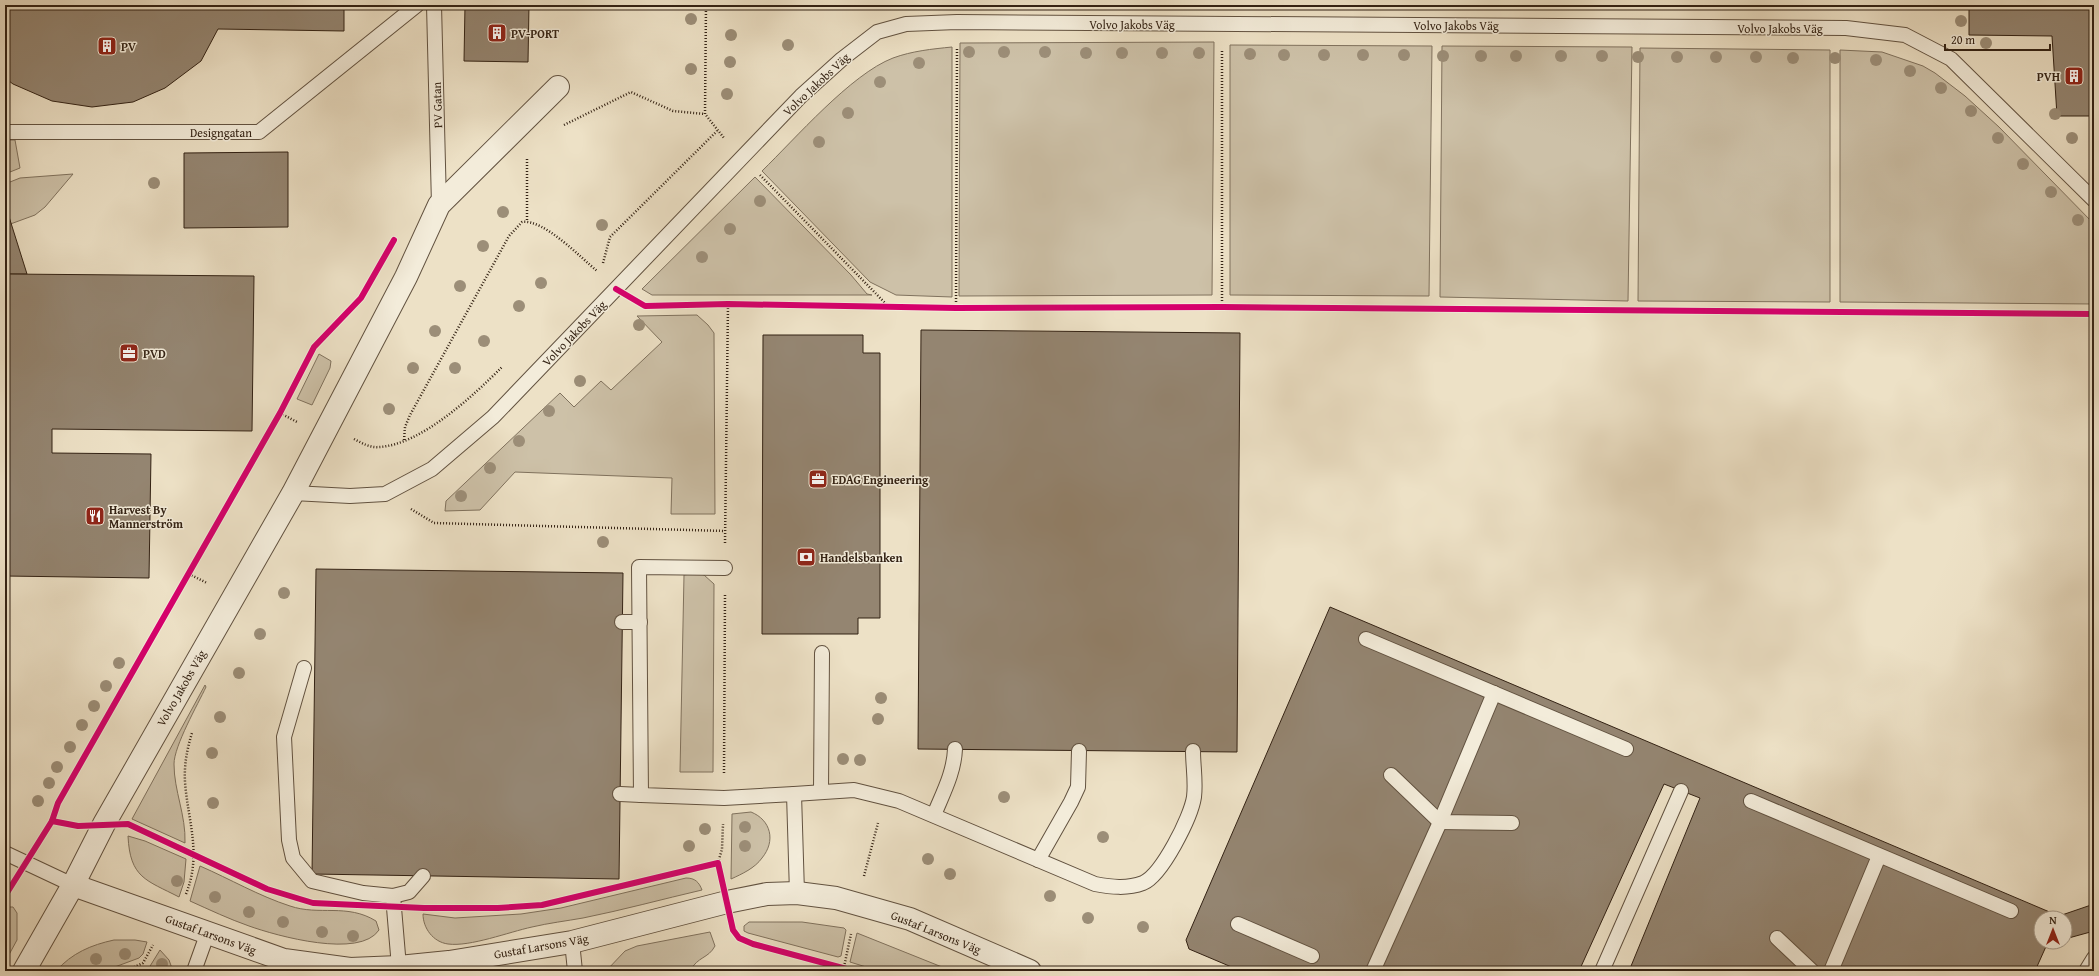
<svg xmlns="http://www.w3.org/2000/svg" width="2099" height="976" font-family="'Gentium Book Plus',serif">
  <rect width="100%" height="100%" fill="#ede1c6"/>
  <filter id="stains"><feTurbulence type="fractalNoise" baseFrequency=".005" numOctaves="4"/><feColorMatrix values="0 0 0 0 .2 0 0 0 0 .09 0 0 0 0 .02 0 0 0 .5 -.17"/></filter>
  <radialGradient id="worn" r=".72"><stop offset=".6" stop-color="#630" stop-opacity="0"/><stop offset="1" stop-color="#630" stop-opacity=".3"/></radialGradient>
  <g fill="#cdc1a8" stroke="#80725e">
    <polygon points="1214,42 1212,295 959,296 960,43"/>
    <polygon points="1230,45 1432,46 1429,296 1230,295"/>
    <polygon points="1442,46 1632,47 1628,301 1440,297"/>
    <path d="M952,47V297L896,295L870,282L762,171C795,139 851,74 893,58C912,51 932,49 952,47Z"/>
    <polygon points="1640,48 1830,50 1830,302 1638,301"/>
    <polygon points="1840,50 1882,52 1923,66 1935,73 1965,96 1999,127 2094,224 2094,304 1840,302"/>
    <polygon points="5,140 15,140 20,168 5,174"/>
    <polygon points="73,174 45,207 35,215 5,226 5,184 20,178"/>
    <polygon points="755,177 851,275 867,294 872,295 652,295 642,289"/>
    <polygon points="697,315 708,325 714,333 715,514 671,514 672,478 515,472 480,510 445,511 446,501 560,393 574,407 601,381 611,390 662,342 637,316"/>
    <polygon points="319,354 331,361 330,368 312,405 297,399"/>
    <polygon points="697,573 704,575 714,584 713,772 680,772 684,575"/>
    <path d="M205,685L206,687C198,704 174,746 174,764C174,791 186,815 185,843L132,819Z"/>
    <path d="M751,812C771,820 776,841 762,858C755,868 742,874 731,879L732,814Z"/>
    <path d="M128,836L145,841L186,859L184,882L179,897C146,880 130,878 128,836Z"/>
    <path d="M200,866C230,879 259,896 290,906C319,916 347,903 376,921L379,930C360,959 277,936 249,926C229,919 210,910 190,901Z"/>
    <path d="M686,878C695,878 699,882 702,890C663,899 623,910 583,918C566,921 549,923 532,927C509,932 470,947 448,944C433,942 423,928 423,914L455,918L521,914L561,908Z"/>
    <polygon points="9,907 13,907 17,913 17,940 5,962 5,915"/>
    <polygon points="749,922 802,922 844,928 846,930 841,956 838,957 748,933 744,931 744,926"/>
    <path d="M710,932L715,946C708,959 698,956 690,971H606L625,951L637,946Z"/>
    <polygon points="857,933 952,971 879,971 850,962"/>
    <path d="M114,940H135L147,942L143,954L139,958L104,971H56C72,953 91,945 114,940Z"/>
    <polygon points="160,950 169,960 173,971 147,971"/>
  </g>
  <g fill="#948571" stroke="#332214">
    <polygon points="5,5 344,5 344,31 218,29 201,61 165,88 133,102 92,107 52,101 13,84 5,78"/>
    <polygon points="465,5 529,5 528,62 464,61"/>
    <polygon points="1969,5 2094,5 2094,116 2057,116 2052,36 1969,35"/>
    <polygon points="288,152 288,227 184,228 184,153"/>
    <polygon points="5,204 27,274 5,274"/>
    <polygon points="5,274 254,276 252,431 52,429 52,453 151,454 149,578 5,576"/>
    <polygon points="921,330 1240,333 1237,752 918,749"/>
    <polygon points="763,335 863,335 863,353 880,353 880,618 858,618 858,634 762,634"/>
    <polygon points="316,569 623,573 619,879 312,874"/>
    <polygon points="1330,607 2059,916 2058,918 2041,918 2041,942 2048,942 2035,971 1629,971 1700,798 1664,784 1579,971 1241,971 1189,949 1186,940"/>
    <polygon points="2094,904 2094,931 2065,939 2065,918 2058,918 2059,916"/>
  </g>
  <g fill="none" stroke-linecap="round" stroke-linejoin="round">
    <g stroke="#625240" stroke-width="16">
      <g id="service">
        <polyline points="434,5 439,205"/>
        <polyline points="5,132 259,132 417,5"/>
        <polyline points="293,493 350,496 385,494 432,469 493,417 801,96 842,59 877,32 906,24 957,22 1846,28 1905,35 1951,59 2094,200"/>
        <polyline points="725,568 639,567 641,795 724,798 794,794 797,893"/>
        <polyline points="622,622 640,622"/>
        <polyline points="1366,639 1626,749"/>
        <polyline points="304,668 284,737 289,840 293,858 312,881 363,893 393,896 399,967"/>
        <polyline points="1391,775 1440,822 1512,823"/>
        <polyline points="821,791 822,653"/>
        <polyline points="620,794 641,795"/>
        <path d="M794,794L854,790L899,801L1095,884C1111,887 1127,889 1143,883C1162,875 1191,817 1194,797C1196,782 1193,766 1193,751"/>
        <polyline points="1751,801 2011,911"/>
        <path d="M934,815C943,793 954,773 955,749"/>
        <polyline points="5,853 73,885"/>
        <polyline points="1038,860 1071,802 1078,787 1079,751"/>
        <polyline points="393,896 409,892 423,876"/>
        <polyline points="1238,924 1312,956"/>
        <polyline points="1777,938 1812,971"/>
        <polyline points="572,942 575,971"/>
        <polyline points="194,971 208,932"/>
        <polyline points="1373,971 1440,822 1494,693"/>
        <polyline points="1602,971 1681,791"/>
        <polyline points="1831,971 1879,856"/>
        <polyline points="2086,971 2094,958"/>
      </g>
    </g>
    <g stroke="#625240" stroke-width="24">
      <g id="minor">
        <polyline points="73,885 284,960 350,969 399,967 449,962 572,942 727,902 767,894 797,893 836,898 910,919 1030,971"/>
        <polyline points="24,971 73,885 104,824 293,493 406,277 439,205 558,87"/>
      </g>
    </g>
    <g stroke="#332214" stroke-width="2.5" stroke-dasharray="1 2" stroke-linecap="butt">
      <polyline points="706,5 705,114 724,138"/>
      <polyline points="564,125 631,92 673,111 705,114"/>
      <polyline points="527,159 527,221"/>
      <polyline points="760,175 888,306"/>
      <polyline points="603,263 610,237 717,131"/>
      <polyline points="1222,307 1222,49"/>
      <polyline points="956,308 957,47"/>
      <polyline points="280,413 297,422"/>
      <path d="M354,439C362,443 370,448 379,447C421,445 474,395 502,367"/>
      <path d="M404,440L405,427L410,415L509,236L522,222C544,219 580,257 597,271"/>
      <polyline points="411,509 434,523 725,531"/>
      <polyline points="725,543 728,304"/>
      <polyline points="189,574 207,583"/>
      <polyline points="724,773 725,594"/>
      <polyline points="718,863 722,849 723,824"/>
      <polyline points="864,876 878,823"/>
      <path d="M186,894C202,854 188,822 185,782C184,765 187,749 192,733"/>
      <polyline points="844,967 851,934"/>
      <polyline points="126,971 143,963 153,945"/>
    </g>
    <use href="#service" stroke="#f3ecda" stroke-width="14"/>
    <use href="#minor" stroke="#f3ecda" stroke-width="22"/>
    <g stroke="#f3ecda" stroke-width="8">
      <g id="cycleway">
        <polyline points="616,289 645,306 728,304 956,308 1222,307 2094,314"/>
        <polyline points="52,821 78,826 128,824 267,889 313,903 424,908 498,908 542,905 718,863 733,930 739,938 753,944 854,971"/>
        <polyline points="5,896 52,821 58,803 280,413 314,347 361,298 394,240"/>
      </g>
    </g>
    <use href="#cycleway" stroke="#d6006c" stroke-width="6"/>
  </g>
  <g fill="#9c8e78">
    <circle cx="691" cy="19" r="6"/>
    <circle cx="1961" cy="21" r="6"/>
    <circle cx="731" cy="35" r="6"/>
    <circle cx="1986" cy="43" r="6"/>
    <circle cx="788" cy="45" r="6"/>
    <circle cx="969" cy="52" r="6"/>
    <circle cx="1004" cy="52" r="6"/>
    <circle cx="1045" cy="52" r="6"/>
    <circle cx="1086" cy="53" r="6"/>
    <circle cx="1122" cy="53" r="6"/>
    <circle cx="1162" cy="53" r="6"/>
    <circle cx="1199" cy="53" r="6"/>
    <circle cx="1250" cy="54" r="6"/>
    <circle cx="1284" cy="55" r="6"/>
    <circle cx="1324" cy="55" r="6"/>
    <circle cx="1363" cy="55" r="6"/>
    <circle cx="1404" cy="55" r="6"/>
    <circle cx="1443" cy="56" r="6"/>
    <circle cx="1481" cy="56" r="6"/>
    <circle cx="1516" cy="56" r="6"/>
    <circle cx="1561" cy="56" r="6"/>
    <circle cx="1602" cy="56" r="6"/>
    <circle cx="1638" cy="57" r="6"/>
    <circle cx="1677" cy="57" r="6"/>
    <circle cx="1716" cy="57" r="6"/>
    <circle cx="1756" cy="57" r="6"/>
    <circle cx="1793" cy="58" r="6"/>
    <circle cx="1835" cy="58" r="6"/>
    <circle cx="1876" cy="60" r="6"/>
    <circle cx="730" cy="62" r="6"/>
    <circle cx="919" cy="63" r="6"/>
    <circle cx="691" cy="69" r="6"/>
    <circle cx="1910" cy="71" r="6"/>
    <circle cx="880" cy="82" r="6"/>
    <circle cx="1941" cy="88" r="6"/>
    <circle cx="727" cy="94" r="6"/>
    <circle cx="1971" cy="111" r="6"/>
    <circle cx="848" cy="113" r="6"/>
    <circle cx="2055" cy="114" r="6"/>
    <circle cx="1998" cy="138" r="6"/>
    <circle cx="2072" cy="138" r="6"/>
    <circle cx="819" cy="142" r="6"/>
    <circle cx="2023" cy="164" r="6"/>
    <circle cx="154" cy="183" r="6"/>
    <circle cx="2051" cy="192" r="6"/>
    <circle cx="760" cy="201" r="6"/>
    <circle cx="503" cy="212" r="6"/>
    <circle cx="2078" cy="220" r="6"/>
    <circle cx="602" cy="225" r="6"/>
    <circle cx="730" cy="229" r="6"/>
    <circle cx="483" cy="246" r="6"/>
    <circle cx="702" cy="257" r="6"/>
    <circle cx="541" cy="283" r="6"/>
    <circle cx="460" cy="286" r="6"/>
    <circle cx="519" cy="306" r="6"/>
    <circle cx="639" cy="325" r="6"/>
    <circle cx="435" cy="331" r="6"/>
    <circle cx="484" cy="341" r="6"/>
    <circle cx="413" cy="368" r="6"/>
    <circle cx="455" cy="368" r="6"/>
    <circle cx="580" cy="381" r="6"/>
    <circle cx="389" cy="409" r="6"/>
    <circle cx="549" cy="411" r="6"/>
    <circle cx="519" cy="441" r="6"/>
    <circle cx="490" cy="468" r="6"/>
    <circle cx="461" cy="496" r="6"/>
    <circle cx="603" cy="542" r="6"/>
    <circle cx="284" cy="593" r="6"/>
    <circle cx="260" cy="634" r="6"/>
    <circle cx="119" cy="663" r="6"/>
    <circle cx="239" cy="673" r="6"/>
    <circle cx="106" cy="686" r="6"/>
    <circle cx="881" cy="698" r="6"/>
    <circle cx="94" cy="706" r="6"/>
    <circle cx="220" cy="717" r="6"/>
    <circle cx="878" cy="719" r="6"/>
    <circle cx="82" cy="725" r="6"/>
    <circle cx="70" cy="747" r="6"/>
    <circle cx="212" cy="753" r="6"/>
    <circle cx="843" cy="759" r="6"/>
    <circle cx="860" cy="760" r="6"/>
    <circle cx="57" cy="767" r="6"/>
    <circle cx="49" cy="783" r="6"/>
    <circle cx="1004" cy="797" r="6"/>
    <circle cx="38" cy="801" r="6"/>
    <circle cx="213" cy="803" r="6"/>
    <circle cx="745" cy="827" r="6"/>
    <circle cx="705" cy="829" r="6"/>
    <circle cx="1103" cy="837" r="6"/>
    <circle cx="689" cy="846" r="6"/>
    <circle cx="745" cy="846" r="6"/>
    <circle cx="928" cy="859" r="6"/>
    <circle cx="950" cy="874" r="6"/>
    <circle cx="177" cy="881" r="6"/>
    <circle cx="1050" cy="896" r="6"/>
    <circle cx="215" cy="897" r="6"/>
    <circle cx="249" cy="912" r="6"/>
    <circle cx="1088" cy="918" r="6"/>
    <circle cx="283" cy="922" r="6"/>
    <circle cx="1143" cy="927" r="6"/>
    <circle cx="322" cy="932" r="6"/>
    <circle cx="353" cy="936" r="6"/>
    <circle cx="125" cy="954" r="6"/>
    <circle cx="96" cy="959" r="6"/>
    <circle cx="162" cy="964" r="6"/>
  </g>
  <defs>
    <g id="building-square" transform="scale(1)"><rect x="-9" y="-9" width="18" height="18" rx="4" fill="#8f2418" stroke="#f3ecda"/><path d="M-4-6H4V6H1V3H-1V6H-4ZM-2.5-4.3h1.7v1.8h-1.7ZM.8-4.3h1.7v1.8H.8ZM-2.5-1h1.7V.8h-1.7ZM.8-1h1.7V.8H.8Z" fill="#fff"/></g>
    <g id="office-square" transform="scale(1)"><rect x="-9" y="-9" width="18" height="18" rx="4" fill="#8f2418" stroke="#f3ecda"/><path d="M-6-3h4V-5.5h4V-3h4V5H-6ZM-1-4.5V-3h2v-1.5ZM-6 0V1H6V0Z" fill="#fff"/></g>
    <g id="restaurant-square" transform="scale(1)"><rect x="-9" y="-9" width="18" height="18" rx="4" fill="#8f2418" stroke="#f3ecda"/><path d="M-5-6h1v4h1v-4h1v4h1v-4h1v5L-1.5 .5V6h-2V.5L-5-1ZM5-6V6H3V1.5H1.5Q1.5-4 5-6Z" fill="#fff"/></g>
    <g id="bank-square" transform="scale(1)"><rect x="-9" y="-9" width="18" height="18" rx="4" fill="#8f2418" stroke="#f3ecda"/><path d="M-6-4H6V4H-6ZM0-2.3a2.3 2.3 0 1 0 0 4.6a2.3 2.3 0 1 0 0-4.6Z" fill="#fff"/></g>
  </defs>
  <g fill-rule="evenodd">
    <use href="#building-square" x="497" y="33"/>
    <use href="#building-square" x="107" y="46"/>
    <use href="#building-square" x="2074" y="76"/>
    <use href="#office-square" x="129" y="353"/>
    <use href="#office-square" x="818" y="479"/>
    <use href="#restaurant-square" x="95" y="516"/>
    <use href="#bank-square" x="806" y="557"/>
  </g>
  <g text-anchor="middle" dominant-baseline="central" stroke-width="3" stroke-linejoin="round" paint-order="stroke">
    <g font-size="12" fill="#332214" stroke="#f3ecda">
      <text x="1132" y="24">Volvo Jakobs Väg</text>
      <text x="1456" y="25">Volvo Jakobs Väg</text>
      <text x="1780" y="28">Volvo Jakobs Väg</text>
      <text transform="translate(816 84) rotate(-43)">Volvo Jakobs Väg</text>
      <text transform="translate(437 105) rotate(-92)">PV Gatan</text>
      <text x="221" y="132">Designgatan</text>
      <text transform="translate(574 333) rotate(-46)">Volvo Jakobs Väg</text>
      <text transform="translate(181 688) rotate(-60)">Volvo Jakobs Väg</text>
      <text transform="translate(936 932) rotate(22)">Gustaf Larsons Väg</text>
      <text transform="translate(211 934) rotate(20)">Gustaf Larsons Väg</text>
      <text transform="translate(541 946) rotate(-10)">Gustaf Larsons Väg</text>
    </g>
    <g font-size="12" font-weight="bold" fill="#332214" stroke="#f3ecda" text-anchor="start">
      <text x="511" y="33">PV-PORT</text>
      <text x="121" y="46">PV</text>
      <text x="2060" y="76" text-anchor="end">PVH</text>
      <text x="143" y="353">PVD</text>
      <text x="832" y="479">EDAG Engineering</text>
      <text x="109" y="509">Harvest By<tspan x="109" dy="14">Mannerström</tspan></text>
      <text x="820" y="557">Handelsbanken</text>
    </g>
  </g>
  <rect width="2099" height="976" fill="none" stroke="#ede1c6" stroke-width="20"/>
  <rect x="6" y="6" width="2087" height="964" fill="none" stroke="#332214" stroke-width="2"/>
  <rect x="10" y="10" width="2079" height="956" fill="none" stroke="#332214"/>
  <g transform="translate(2053 930)"><circle r="19" fill="#f3ecda" stroke="#a69b8b"/>
  <path d="M0-3L7 15L0 10L-7 15Z" fill="#8f2418"/>
  <text y="-6" font-size="11" font-weight="bold" text-anchor="middle" fill="#332214">N</text>
  </g>
  <path d="M1945 44v6h105v-6" fill="none" stroke="#332214" stroke-width="2"/>
  <text x="1951" y="44" font-size="12" fill="#332214" stroke="#f3ecda" stroke-width="3" paint-order="stroke">20 m</text>
  <rect width="100%" height="100%" filter="url(#stains)"/>
  <rect width="100%" height="100%" fill="url(#worn)"/>
</svg>
